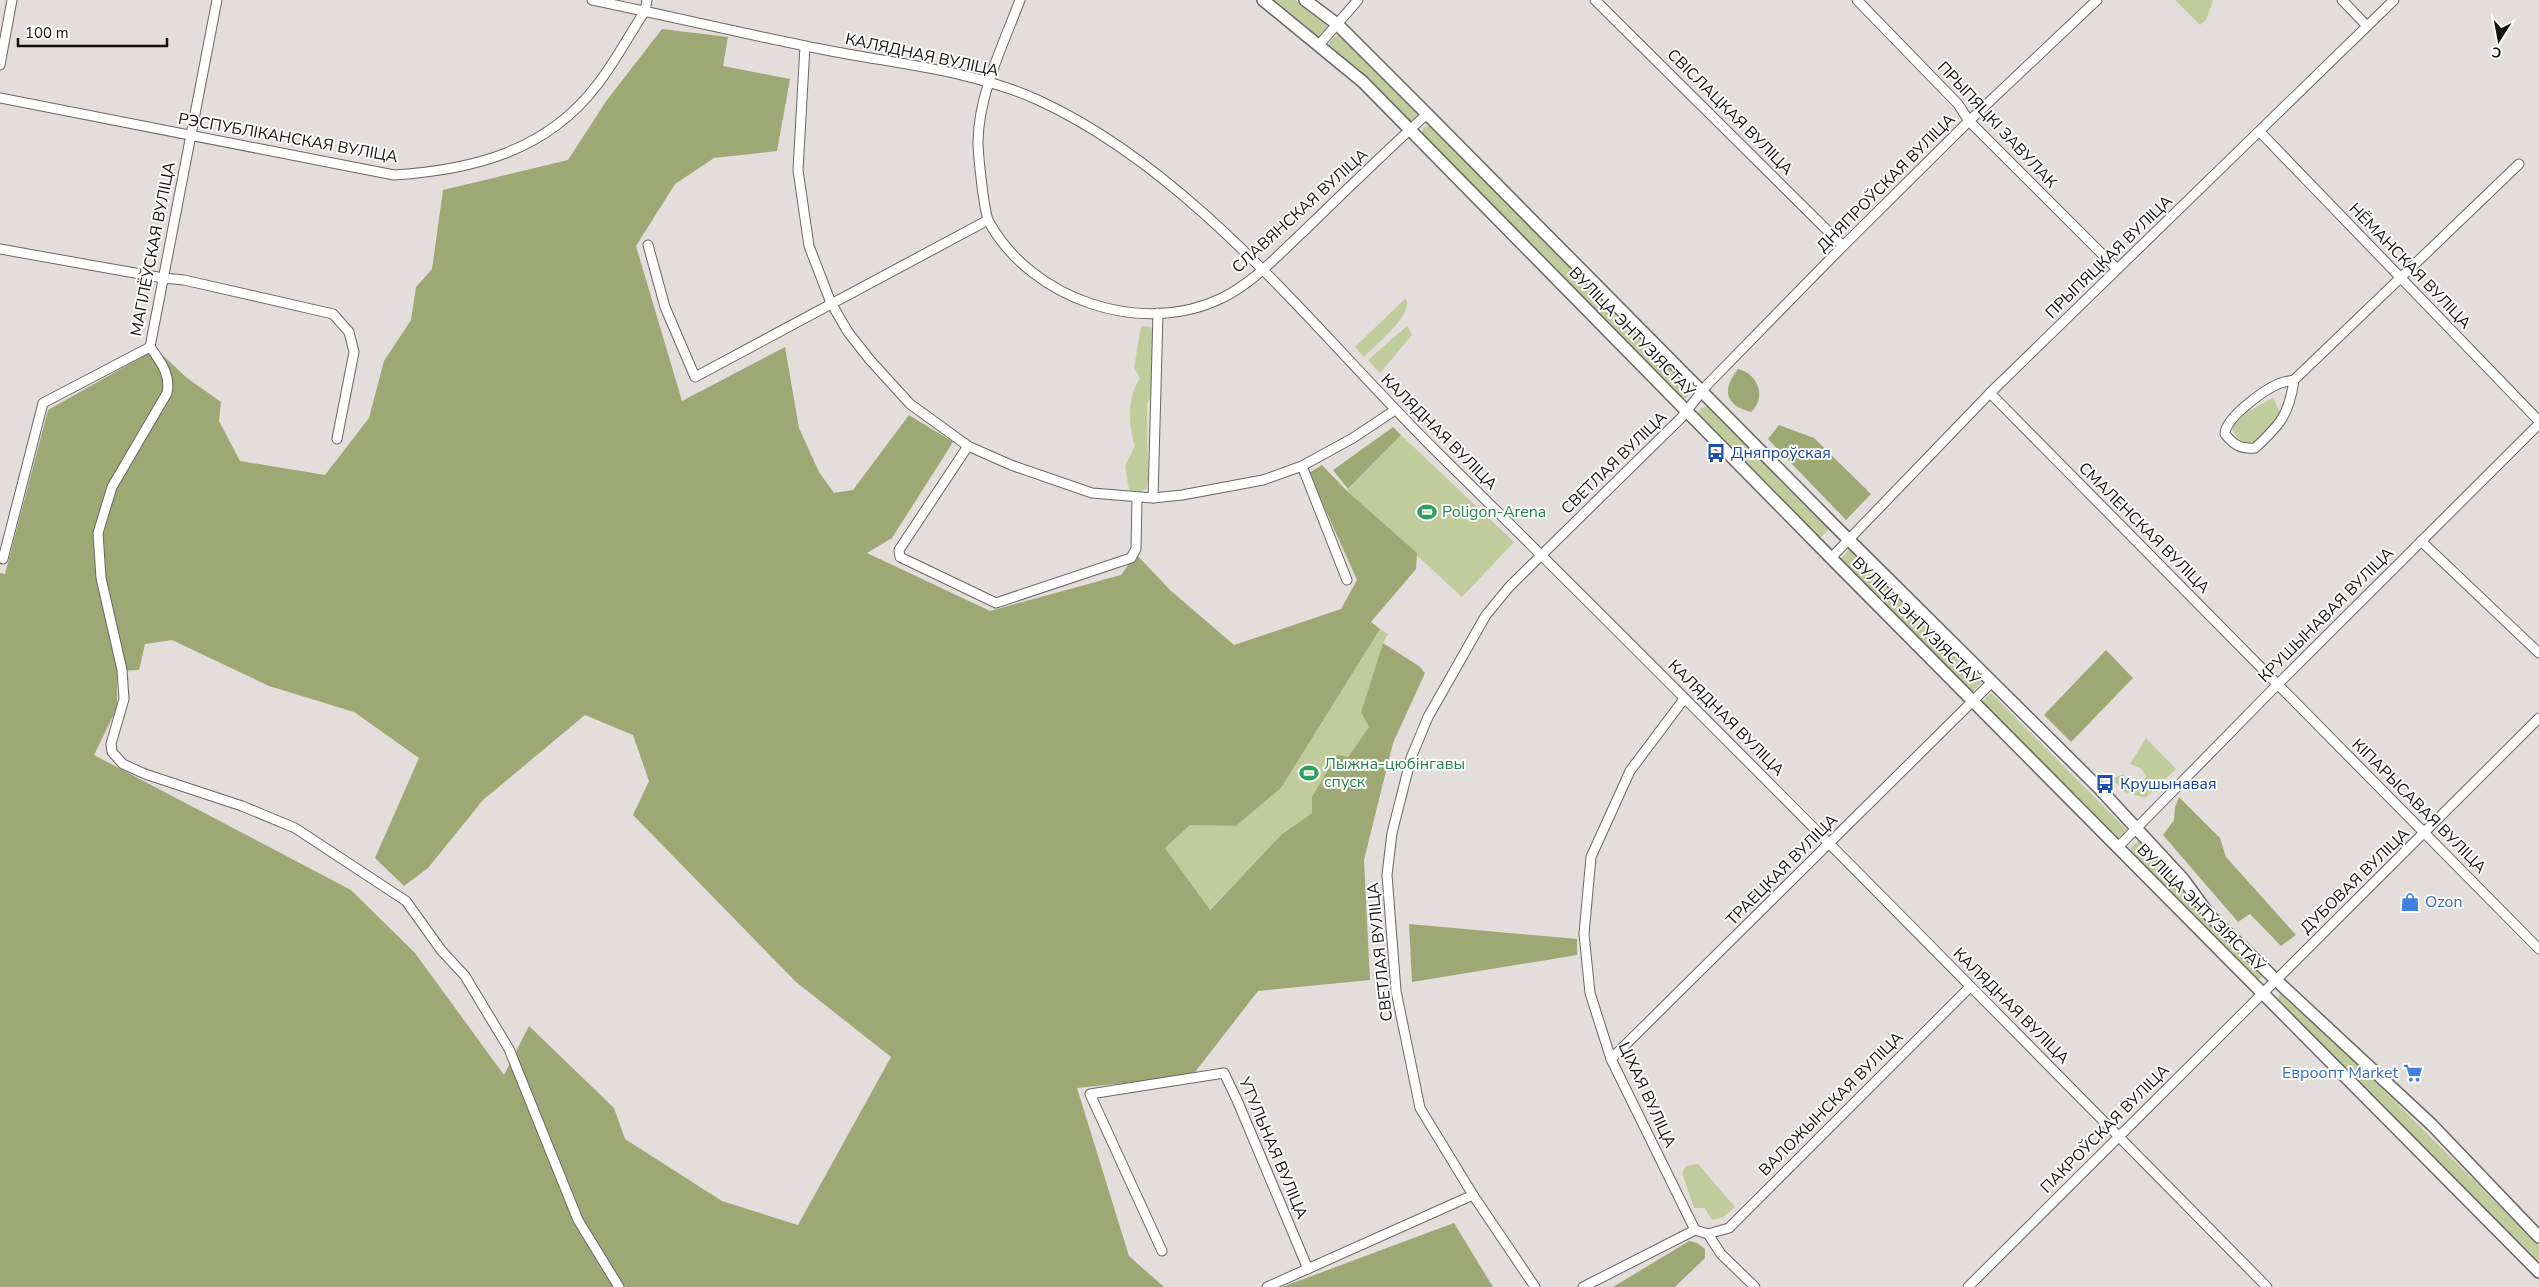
<svg xmlns="http://www.w3.org/2000/svg" width="2539" height="1287" font-family="'Nunito Sans',sans-serif">
  <rect width="100%" height="100%" fill="#e3dedb"/>
  <g fill="#c1cc9c">
    <polygon points="1274,0 1295,0 1328,26 1319,37"/>
    <polygon points="2175,0 2212,0 2213,1 2206,20 2200,25"/>
    <polygon points="1339,34 1416,112 1417,116 1412,122 1329,46 1330,41"/>
    <polygon points="1427,126 1433,126 1689,390 1688,397 1680,398 1421,135 1423,128"/>
    <path d="M1406,298C1414,315 1376,344 1364,357L1355,347Z"/>
    <path d="M1141,326L1151,327L1154,333L1152,395L1147,404L1148,480L1146,489L1139,492L1129,490L1125,466L1135,446C1128,424 1127,398 1140,378L1134,368Z"/>
    <polygon points="1407,326 1412,335 1380,373 1368,360"/>
    <path d="M2273,398L2280,412L2264,435L2251,444C2240,442 2235,437 2232,427L2247,412Z"/>
    <polygon points="1708,406 1829,529 1820,538 1698,414 1701,408"/>
    <polygon points="1401,435 1514,542 1462,597 1347,491"/>
    <polygon points="1850,548 1982,682 1972,692 1841,559"/>
    <polygon points="1380,629 1388,634 1383,643 1361,712 1370,726 1348,757 1313,797 1312,813 1281,835 1209,910 1165,848 1190,825 1236,826 1281,788"/>
    <polygon points="1991,693 2124,827 2126,830 2123,836 2118,838 2114,835 1982,702"/>
    <polygon points="2146,738 2176,769 2145,798 2125,792 2112,779 2123,774 2136,788 2146,777 2141,768 2130,764"/>
    <polygon points="2138,841 2144,843 2195,905 2261,974 2261,978 2256,979 2131,852 2131,848"/>
    <polygon points="2280,994 2345,1052 2539,1245 2539,1261 2309,1033 2278,999"/>
    <polygon points="1698,1164 1735,1207 1723,1217 1712,1220 1705,1208 1694,1208 1682,1173 1686,1166"/>
  </g>
  <g fill="#9da875" fill-rule="evenodd">
    <path d="M662,29L728,37L723,66L790,79L777,151L714,158L675,184L636,246L682,401L785,347L799,428L819,472L834,493L853,490L909,415L953,442L892,538L867,553L990,611L1121,575L1136,554L1170,590L1234,645L1341,609L1357,580L1309,473L1322,465L1347,491L1417,553L1416,569L1371,622L1380,629L1281,788L1236,826L1190,825L1165,848L1210,910L1281,835L1312,813V797L1337,755L1348,757L1369,727L1361,712L1383,643L1419,666L1425,673L1393,743L1364,860L1370,980L1258,991L1192,1076L1077,1088L1129,1256L1164,1287H0V573L5,574L48,410L156,349L187,378L221,402L219,421L240,461L325,475L369,418L384,361L411,320L416,287L432,269L443,190L568,160L607,100ZM172,640L269,686L354,712L419,758L375,858L404,886L428,868L483,800L585,715L633,735L649,781L633,815L796,982L891,1057L798,1225L722,1201L625,1139L614,1108L529,1026L504,1075L415,953L351,890L94,755L117,708V671L139,670L145,644Z"/>
    <path d="M1738,369C1758,373 1767,398 1751,412C1724,405 1722,389 1738,369Z"/>
    <polygon points="1779,425 1814,438 1871,494 1846,520 1768,439"/>
    <polygon points="1393,427 1401,435 1348,489 1333,470"/>
    <polygon points="2106,650 2133,678 2071,742 2044,715"/>
    <polygon points="2179,797 2220,838 2226,857 2296,935 2281,946 2250,914 2238,922 2163,835 2174,820 2175,807"/>
    <polygon points="1409,924 1577,939 1577,955 1412,982"/>
    <polygon points="1454,1223 1493,1287 1282,1287"/>
    <polygon points="1689,1241 1697,1243 1705,1249 1705,1258 1675,1287 1613,1287"/>
  </g>
  <g fill="none" stroke-linecap="round" stroke-linejoin="round">
    <g stroke="#6b6664" stroke-width="11">
      <g id="minor">
        <path d="M592,0C670,16 748,35 826,50C897,64 972,70 1038,100C1195,172 1316,332 1437,452C1716,727 1991,1007 2267,1287"/>
        <path d="M1020,0C1003,45 979,93 978,141C978,154 984,213 989,222C1032,300 1142,337 1222,298C1253,283 1278,255 1303,232C1344,192 1385,152 1427,114"/>
        <polyline points="1595,0 1843,246"/>
        <polyline points="1857,0 1958,104 1969,121 2117,269"/>
        <polyline points="2342,0 2367,26"/>
        <polyline points="805,46 798,170 809,246 831,303 848,332 870,360 910,404 968,446 1011,465 1092,493 1153,498 1182,495 1263,480 1302,466 1353,438 1395,410"/>
        <polyline points="1318,46 1358,0"/>
        <polyline points="0,65 12,0"/>
        <path d="M0,98L394,175C473,170 547,151 597,85C615,62 629,35 645,11L647,0"/>
        <polyline points="2260,132 2539,421"/>
        <polyline points="648,245 665,307 695,377 988,220"/>
        <polyline points="0,249 163,278 184,280 333,314 349,332 354,352 337,439"/>
        <path d="M150,347C160,361 171,374 167,393L112,487L98,533L101,578L122,670L124,699L111,744L112,752L123,764L145,774L242,806L295,828L406,901L441,950L465,976L509,1049L578,1220L619,1287"/>
        <polyline points="150,347 217,0"/>
        <path d="M2294,380C2289,415 2280,425 2255,448C2240,449 2234,445 2225,434C2225,418 2264,390 2278,384C2283,382 2289,381 2294,380L2519,164"/>
        <polyline points="1990,393 2539,949"/>
        <polyline points="968,446 899,550 900,557 996,603 1131,558 1136,549 1137,498"/>
        <polyline points="1302,466 1347,580"/>
        <polyline points="1153,498 1158,313"/>
        <polyline points="2421,541 2539,653"/>
        <polyline points="1831,558 1990,393 2394,0"/>
        <polyline points="3,559 43,403 150,347"/>
        <polyline points="1684,699 1630,771 1591,857 1584,934 1590,993 1611,1059 1695,1230 1708,1234 1721,1254 1755,1287"/>
        <polyline points="2118,847 2278,684 2539,424"/>
        <polyline points="1611,1059 1992,682"/>
        <polyline points="1708,1234 1729,1228 1970,987"/>
        <polyline points="1162,1251 1090,1094 1224,1073 1237,1100 1308,1269"/>
        <polyline points="1267,1287 1473,1195"/>
        <polyline points="1535,1287 1473,1195 1420,1108 1396,991 1387,875 1392,833 1411,758 1428,717 1486,615 1510,586 1681,418 1707,385 1843,246 1969,121 2097,0"/>
        <polyline points="1583,1287 1695,1230"/>
        <polyline points="1968,1287 2539,718"/>
      </g>
    </g>
    <g stroke="#6b6664" stroke-width="14">
      <g id="tertiary">
        <polyline points="1263,0 1363,82 1831,558 2539,1272"/>
        <polyline points="1305,0 1337,24 1427,114 1837,528 2099,788 2183,879 2210,916 2276,980 2432,1125 2539,1237"/>
      </g>
    </g>
    <use href="#minor" stroke="#fff" stroke-width="9"/>
    <use href="#tertiary" stroke="#fff" stroke-width="11"/>
  </g>
  <defs>
    <g id="bus-bare" transform="scale(1.5)"><path d="M-5-6H5V4H4V6H2V4H-2V6H-4V4H-5ZM-3.5-4V0h7V-4ZM-3.5 1.2v1.5H-2V1.2ZM2 1.2v1.5H3.5V1.2Z" fill="#1a4fb4" stroke="#fff" stroke-width="2.5" paint-order="stroke"/></g>
    <g id="stadium-bare" transform="scale(1.5)"><path d="M0-5a6.5 5 0 1 0 0 10a6.5 5 0 1 0 0-10ZM-3.5-1.8h7v3.6h-7Z" fill="#2e9e5b" stroke="#fff" stroke-width="2.5" paint-order="stroke"/></g>
    <g id="shop-bare" transform="scale(1.5)"><path d="M-5-2.5h2.3a2.7 3.5 0 0 1 5.4 0H5L5.5 6h-11ZM-1.5-2.5h3a1.5 2.3 0 0 0-3 0Z" fill="#3f7fe0" stroke="#fff" stroke-width="2.5" paint-order="stroke"/></g>
    <g id="supermarket-bare" transform="scale(1.5)"><path d="M-6-5.5h2.5l.6 2H6L4.5 2H-2.5L-4.4-4H-6ZM-1.5 3.2a1.3 1.3 0 1 0 .1 0ZM3 3.2a1.3 1.3 0 1 0 .1 0Z" fill="#3f7fe0" stroke="#fff" stroke-width="2.5" paint-order="stroke"/></g>
  </defs>
  <g fill-rule="evenodd">
    <use href="#bus-bare" x="1716" y="453"/>
    <use href="#stadium-bare" x="1427" y="512"/>
    <use href="#stadium-bare" x="1309" y="773"/>
    <use href="#bus-bare" x="2105" y="784"/>
    <use href="#shop-bare" x="2410" y="902"/>
    <use href="#supermarket-bare" x="2413" y="1073"/>
  </g>
  <g text-anchor="middle" dominant-baseline="central" stroke-width="4" stroke-linejoin="round" paint-order="stroke">
    <g font-size="16" fill="#121110" stroke="#fff">
      <text transform="translate(922 55) rotate(12)">КАЛЯДНАЯ ВУЛІЦА</text>
      <text transform="translate(1730 112) rotate(45)">СВІСЛАЦКАЯ ВУЛІЦА</text>
      <text transform="translate(1997 125) rotate(47)">ПРЫПЯЦКІ ЗАВУЛАК</text>
      <text transform="translate(288 138) rotate(10)">РЭСПУБЛІКАНСКАЯ ВУЛІЦА</text>
      <text transform="translate(1886 183) rotate(-45)">ДНЯПРОЎСКАЯ ВУЛІЦА</text>
      <text transform="translate(1300 211) rotate(-42)">СЛАВЯНСКАЯ ВУЛІЦА</text>
      <text transform="translate(153 249) rotate(-79)">МАГІЛЁЎСКАЯ ВУЛІЦА</text>
      <text transform="translate(2109 257) rotate(-44)">ПРЫПЯЦКАЯ ВУЛІЦА</text>
      <text transform="translate(2410 266) rotate(46)">НЁМАНСКАЯ ВУЛІЦА</text>
      <text transform="translate(1632 332) rotate(46)">ВУЛІЦА ЭНТУЗІЯСТАЎ</text>
      <text transform="translate(1439 432) rotate(45)">КАЛЯДНАЯ ВУЛІЦА</text>
      <text transform="translate(1614 463) rotate(-44)">СВЕТЛАЯ ВУЛІЦА</text>
      <text transform="translate(2144 528) rotate(45)">СМАЛЕНСКАЯ ВУЛІЦА</text>
      <text transform="translate(2326 615) rotate(-45)">КРУШЫНАВАЯ ВУЛІЦА</text>
      <text transform="translate(1916 621) rotate(45)">ВУЛІЦА ЭНТУЗІЯСТАЎ</text>
      <text transform="translate(1726 718) rotate(45)">КАЛЯДНАЯ ВУЛІЦА</text>
      <text transform="translate(2419 806) rotate(45)">КІПАРЫСАВАЯ ВУЛІЦА</text>
      <text transform="translate(1782 870) rotate(-45)">ТРАЕЦКАЯ ВУЛІЦА</text>
      <text transform="translate(2355 881) rotate(-44)">ДУБОВАЯ ВУЛІЦА</text>
      <text transform="translate(2201 908) rotate(45)">ВУЛІЦА ЭНТУЗІЯСТАЎ</text>
      <text transform="translate(1380 952) rotate(-96)">СВЕТЛАЯ ВУЛІЦА</text>
      <text transform="translate(2011 1006) rotate(45)">КАЛЯДНАЯ ВУЛІЦА</text>
      <text transform="translate(1647 1095) rotate(65)">ЦІХАЯ ВУЛІЦА</text>
      <text transform="translate(1831 1104) rotate(-45)">ВАЛОЖЫНСКАЯ ВУЛІЦА</text>
      <text transform="translate(2105 1129) rotate(-45)">ПАКРОЎСКАЯ ВУЛІЦА</text>
      <text transform="translate(1273 1148) rotate(67)">УТУЛЬНАЯ ВУЛІЦА</text>
    </g>
    <g font-size="16" fill="#164399" stroke="#fff" text-anchor="start">
      <text x="1731" y="453">Дняпроўская</text>
      <text x="2120" y="784">Крушынавая</text>
    </g>
    <g font-size="16" fill="#27864d" stroke="#fff" text-anchor="start">
      <text x="1442" y="512">Poligon-Arena</text>
      <text x="1324" y="764">Лыжна-цюбінгавы<tspan x="1324" dy="18">спуск</tspan></text>
    </g>
    <g font-size="16" fill="#366cbe" stroke="#fff" text-anchor="start">
      <text x="2425" y="902">Ozon</text>
      <text x="2398" y="1073" text-anchor="end">Евроопт Market</text>
    </g>
  </g>
  <g transform="translate(2499 40) rotate(191)" stroke="#ffffff" stroke-width="4" paint-order="stroke">
  <path d="M0-4L9 19L0 12L-9 19Z" fill="#121110"/>
  <text y="-8" font-size="14" font-weight="bold" text-anchor="middle" fill="#121110">С</text>
  </g>
  <path d="M18 38v8h149v-8" fill="none" stroke="#121110" stroke-width="2.5"/>
  <text x="25" y="38" font-size="15" fill="#121110" stroke="#ffffff" stroke-width="4" paint-order="stroke">100 m</text>
</svg>
